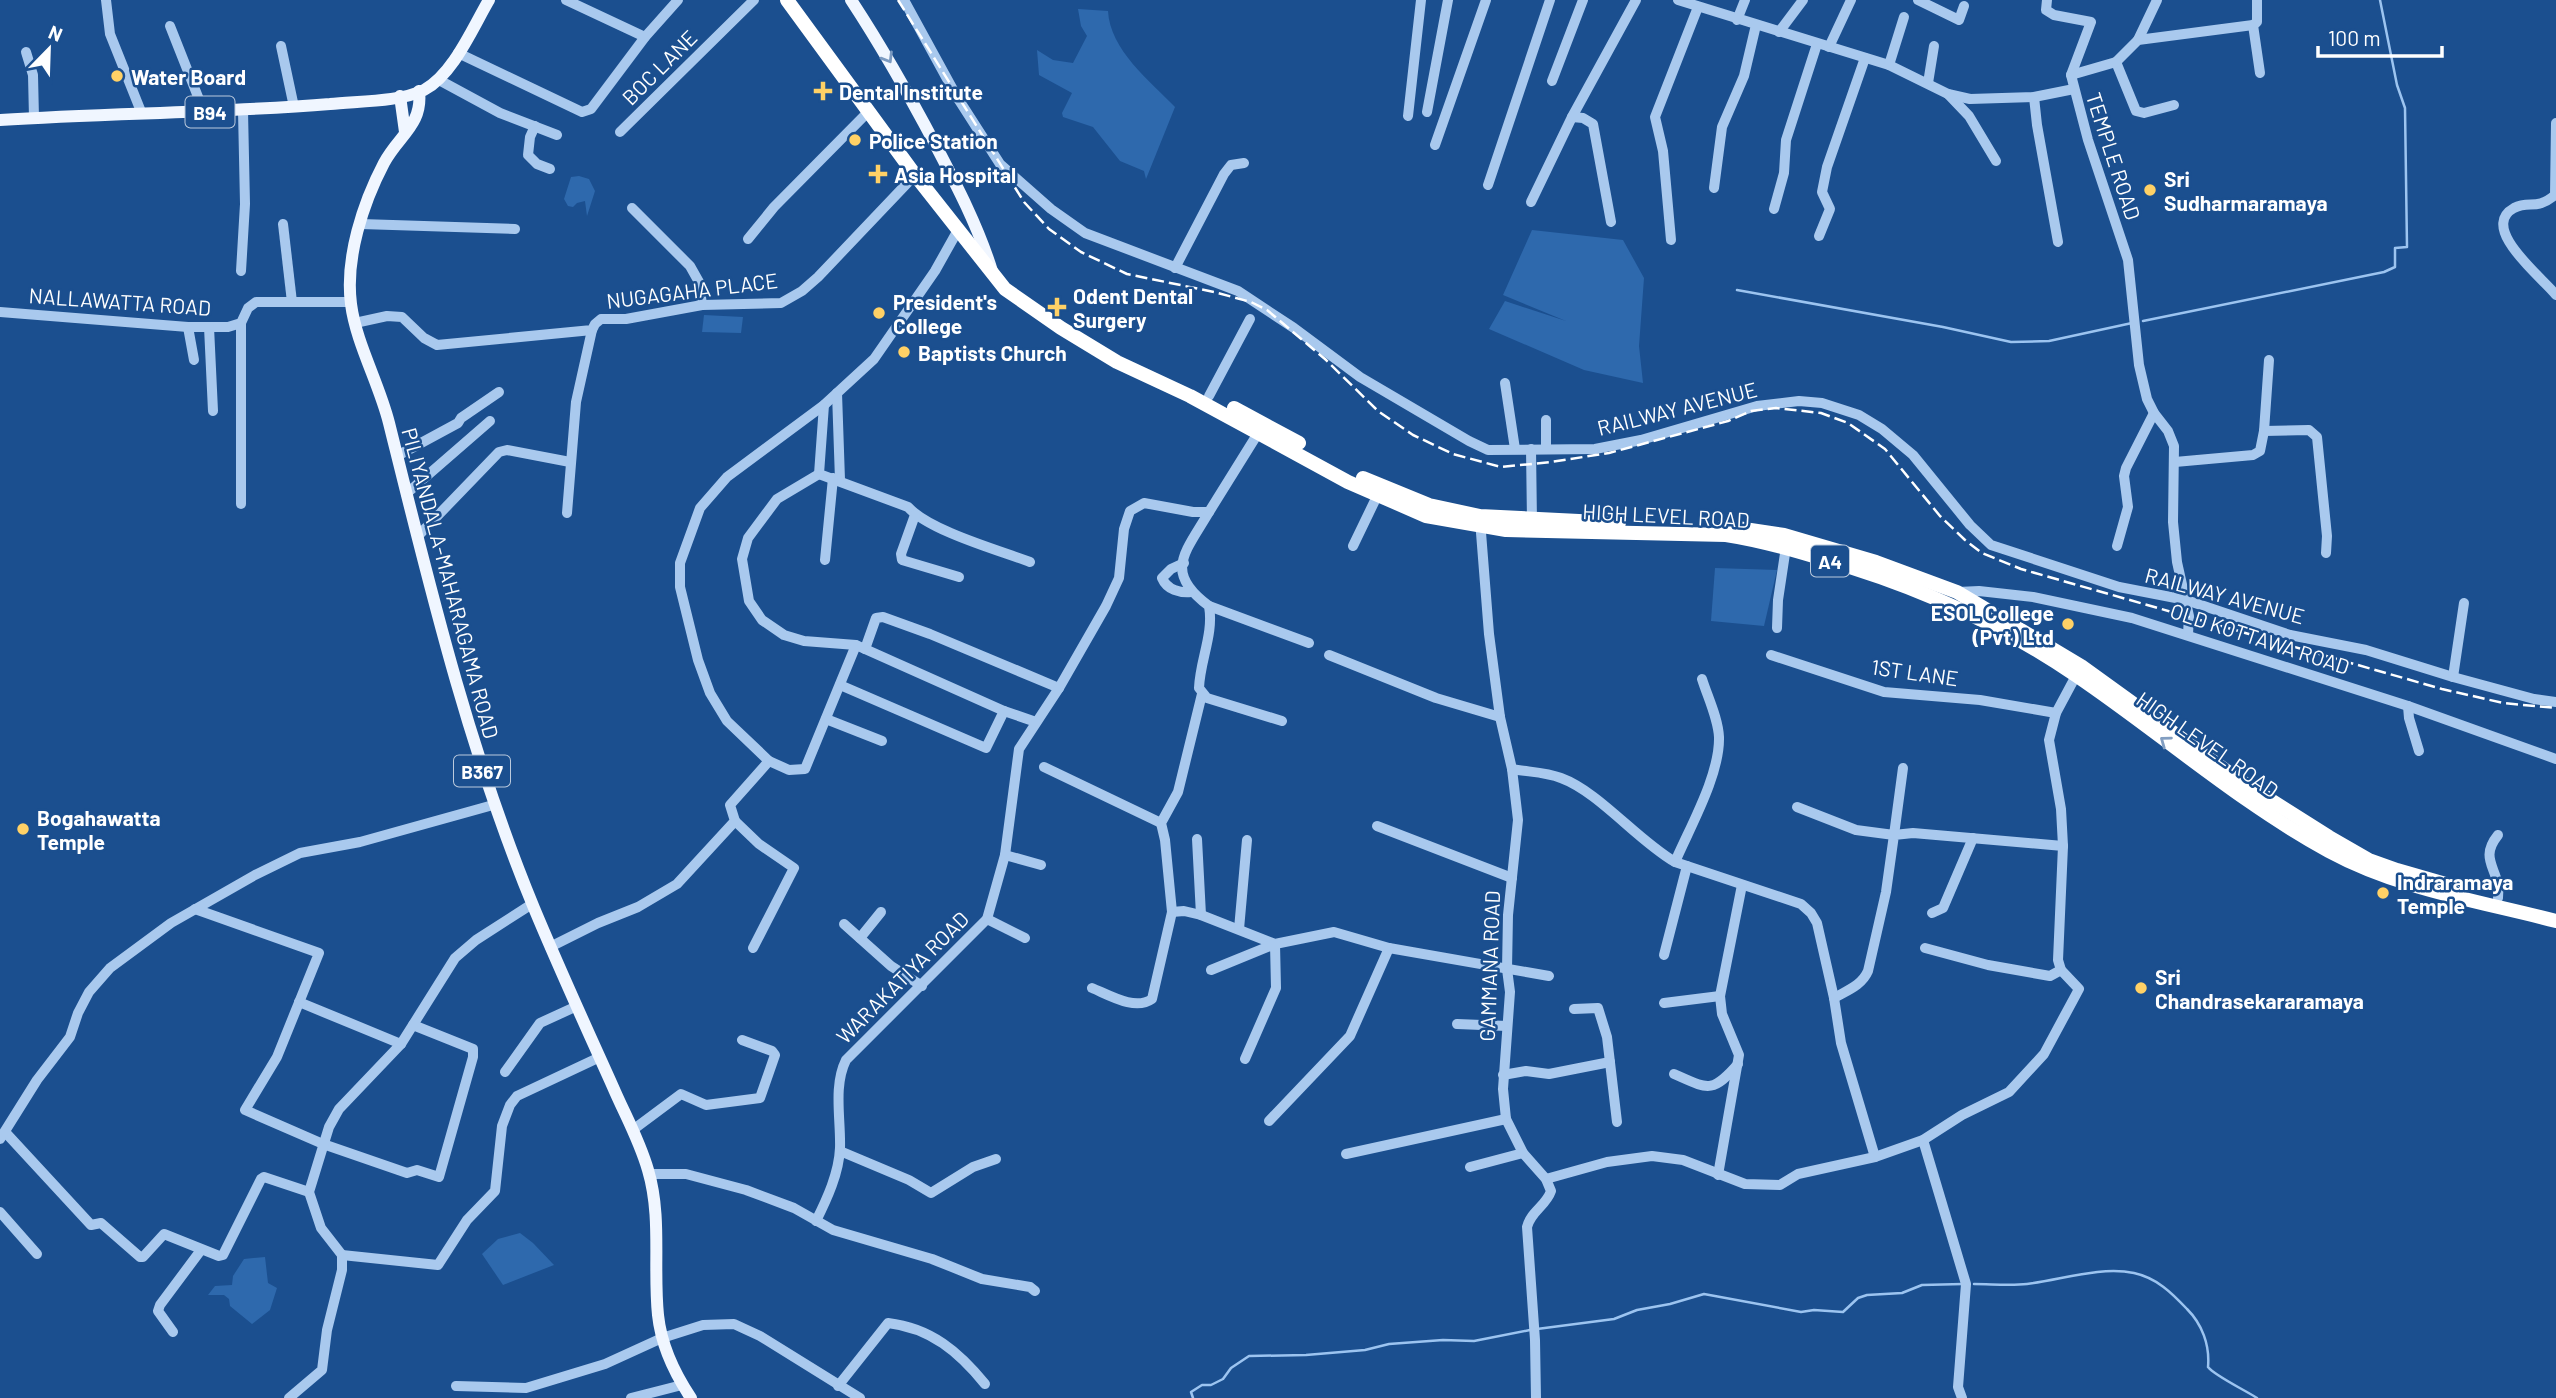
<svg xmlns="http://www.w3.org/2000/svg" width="2556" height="1398" font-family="Barlow,sans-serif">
  <rect width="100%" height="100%" fill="#1b4f8f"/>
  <g fill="#2e69ad">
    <path d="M1078,9L1108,11C1110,50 1150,81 1175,107L1146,179L1144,171L1120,161L1093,127L1063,117L1062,113L1072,93L1039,75L1037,50L1053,60L1073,63L1087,36L1081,26Z"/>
    <polygon points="579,176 589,179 595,191 587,216 585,201 577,203 573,207 568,206 564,199 571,177"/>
    <polygon points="1532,230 1623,240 1644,278 1639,346 1643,383 1584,370 1489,329 1505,301 1566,321 1503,295"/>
    <polygon points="704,315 743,317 741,333 702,332"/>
    <polygon points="1715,568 1777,570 1764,626 1711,621"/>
    <polygon points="520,1233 533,1243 554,1265 503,1285 482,1254 498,1239"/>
    <polygon points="265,1257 268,1283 277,1288 270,1310 252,1324 230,1306 229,1299 224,1295 208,1295 215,1286 232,1285 233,1276 244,1259"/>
  </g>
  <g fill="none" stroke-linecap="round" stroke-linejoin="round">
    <g stroke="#9cc4f0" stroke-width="2.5">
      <polyline points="1737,290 1943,327 2011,342 2049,341 2132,323"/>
      <polyline points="2143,321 2384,272 2395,267 2395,248 2407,247 2405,108 2397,85 2380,0"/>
      <path d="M1974,1284C1991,1284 2010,1286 2027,1284C2061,1280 2100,1266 2134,1273C2157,1278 2172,1293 2187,1309C2202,1324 2210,1345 2208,1367C2215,1376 2245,1390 2257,1398"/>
      <polyline points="1537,1329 1614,1319 1637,1310 1670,1304 1704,1294 1801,1312 1814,1310 1843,1312 1858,1298 1867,1295 1902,1293 1922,1285 1963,1284"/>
      <polyline points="1193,1398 1191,1392 1202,1385 1211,1385 1223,1379 1231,1368 1249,1356 1306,1355 1365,1350 1389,1344 1443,1340 1474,1341 1530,1330"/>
    </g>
    <g stroke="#a9c9ee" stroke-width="10">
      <polyline points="106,0 110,34 142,114"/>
      <polyline points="566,0 645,37"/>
      <polyline points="904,0 957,97 1000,164 1051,209 1085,233 1238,291 1294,328 1360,377 1469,441 1488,450 1595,449 1641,440 1757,406 1799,401 1822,403 1859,415 1882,429 1913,455 1970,525 1991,545 2119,587 2186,600 2290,635 2366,650 2453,677 2534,699 2556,702"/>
      <polyline points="1678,0 1889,65 1948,94 1970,99 2034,97 2074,89"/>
      <polyline points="1918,0 1959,20 1964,6"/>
      <polyline points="2047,0 2046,10 2054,15 2091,22 2071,75"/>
      <polyline points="1737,20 1745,0"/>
      <polyline points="2253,25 2260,73"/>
      <polyline points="170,26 204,112"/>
      <polyline points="1779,32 1803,0"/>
      <polyline points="2138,40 2157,0"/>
      <polyline points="281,46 294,107"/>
      <polyline points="1829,47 1851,0"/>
      <polyline points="26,52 33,75 34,118"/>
      <polyline points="458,53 582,112 591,109 645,37 678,0"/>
      <polyline points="2116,62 2136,111 2144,113 2174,105"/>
      <polyline points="1889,65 1904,17"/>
      <polyline points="439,80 500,113 557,135"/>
      <polyline points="1552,81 1583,0"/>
      <polyline points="1928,83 1934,46"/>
      <polyline points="1948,94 1969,116 1996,161"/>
      <polyline points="2034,97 2037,125 2058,242"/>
      <polyline points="1427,112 1448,0"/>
      <polyline points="1408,116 1421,0"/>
      <path d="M2556,123L2555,195C2536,211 2530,200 2514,208C2478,228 2543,278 2556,295"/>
      <polyline points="535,126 530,137 528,155 537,164 550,169"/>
      <polyline points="620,132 754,0"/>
      <polyline points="1435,145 1486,0"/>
      <polyline points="1488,185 1550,0"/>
      <polyline points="1714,188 1722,127 1744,76 1756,25"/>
      <polyline points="1531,202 1572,117"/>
      <polyline points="632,208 690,266 699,282 702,305"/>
      <polyline points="1774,209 1784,173 1786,140 1817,44"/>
      <polyline points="1611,222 1593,124 1583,118 1572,117 1636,0"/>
      <polyline points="283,224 292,302"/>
      <polyline points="361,224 515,229"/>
      <polyline points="1819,236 1830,209 1822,192 1827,167 1865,58"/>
      <polyline points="748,239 774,207 868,112"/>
      <polyline points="1671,240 1663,151 1655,117 1698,7"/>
      <polyline points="1175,268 1224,174 1231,165 1244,163"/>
      <polyline points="241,271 245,204 243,111"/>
      <polyline points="0,312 188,327 228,327 241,323 248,308 256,302 351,302"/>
      <polyline points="241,323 241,504"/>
      <polyline points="355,323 387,316 402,317 424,338 437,345 592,330 595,324 601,319 626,319 702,305 781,303 802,291 818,277 915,175"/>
      <polyline points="188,327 194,360"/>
      <polyline points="209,327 213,411"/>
      <polyline points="1505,383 1515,449"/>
      <polyline points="837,393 840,480"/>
      <polyline points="1209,396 1250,319"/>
      <path d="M824,405L819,474L908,507C930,531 998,550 1030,562"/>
      <polyline points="2264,431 2309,430 2317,437 2327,536 2326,553"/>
      <polyline points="1531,449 1532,522"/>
      <polyline points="1546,449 1546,420"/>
      <polyline points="397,456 458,423 461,418 499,392"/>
      <polyline points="2175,462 2253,455 2260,451 2264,431 2269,360"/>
      <polyline points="819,474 777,499 748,538 742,559 749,601 762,620 784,635 804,641 856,645 1004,711 1036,722"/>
      <polyline points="406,494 490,421"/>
      <path d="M1209,512C1185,553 1163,572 1209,606C1214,634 1200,660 1199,688L1207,698L1282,721"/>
      <polyline points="567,513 576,402 592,330"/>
      <polyline points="915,515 901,554 902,560 959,577"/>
      <path d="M1480,520L1489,634L1500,717L1512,769L1518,820L1508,915L1507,969L1510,992L1503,1089L1506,1119L1523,1153L1546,1179L1551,1191C1546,1206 1531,1211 1527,1227L1535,1340L1536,1398"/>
      <polyline points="418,536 499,452 507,450 570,462"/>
      <polyline points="1353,546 1380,490"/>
      <polyline points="2117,546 2128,507 2124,476 2126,468 2154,413"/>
      <polyline points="825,560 833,478"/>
      <path d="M1184,563L1171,569L1162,578C1167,590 1180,593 1191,592"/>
      <polyline points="1958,592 1979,591 2033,597 2132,618 2408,706 2556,759"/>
      <polyline points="1209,606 1309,643"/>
      <polyline points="1777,628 1778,600 1786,547"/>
      <polyline points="2188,634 2189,616 2177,562 2173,522 2174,446 2168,431 2154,413 2147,399 2139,365 2128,260 2088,140 2071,75 2116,62 2138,40 2253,25 2257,22 2257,0"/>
      <polyline points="865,649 876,618 883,617 930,634 1059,688"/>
      <polyline points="1329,655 1436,698 1500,717"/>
      <polyline points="1771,655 1884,692 1980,700 2056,713"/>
      <polyline points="2453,677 2464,603"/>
      <polyline points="840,685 986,748 1004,711"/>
      <polyline points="2408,706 2409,718 2419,751"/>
      <polyline points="826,719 882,741"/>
      <polyline points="769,761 789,770 805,769 856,645"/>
      <polyline points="1044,767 1161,823"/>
      <path d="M1512,769C1528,772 1546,772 1561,778C1599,792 1637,840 1675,862L1801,904L1811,913L1817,923L1834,998L1841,1043L1875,1157"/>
      <polyline points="1797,807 1856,830 1894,835 1903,768"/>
      <polyline points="735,821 759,844 794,868 753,948"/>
      <polyline points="1377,826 1512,878"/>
      <path d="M2498,835C2477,861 2502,870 2498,898"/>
      <polyline points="1197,839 1201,915"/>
      <polyline points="1005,855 1041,865"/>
      <path d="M1675,862C1690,827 1720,775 1719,737C1718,718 1708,698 1702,679"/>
      <polyline points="195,909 319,953 277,1057 245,1110 323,1144 407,1173 417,1170 439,1177 473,1057 473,1049 413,1025"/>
      <polyline points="1172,912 1184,911 1201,915 1275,944 1334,932 1389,948 1549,976"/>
      <polyline points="1932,913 1943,908 1973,838"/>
      <polyline points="987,919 1025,938"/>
      <polyline points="844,924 891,966 922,986"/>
      <polyline points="1239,929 1247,840"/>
      <polyline points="860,938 881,912"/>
      <polyline points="550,947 598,923 638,907 677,884 735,821 730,805 769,761 727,721 710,693 698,660 680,587 680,563 700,508 727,477 824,405 874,359 935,271 958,230"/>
      <polyline points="1925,948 1988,965 2050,976 2061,970"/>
      <polyline points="1664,955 1687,866"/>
      <polyline points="1211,970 1275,944 1276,988 1245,1059"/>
      <path d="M1092,988C1109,995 1135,1011 1152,999L1172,912L1165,840L1161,823L1178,792L1202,694"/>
      <path d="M1834,998C1848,990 1862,985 1868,971L1886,892L1894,835L1913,833L2063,846"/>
      <polyline points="299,1002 401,1044"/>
      <polyline points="1664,1003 1720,996"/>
      <polyline points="1574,1009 1598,1008 1607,1037 1617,1122"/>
      <polyline points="1457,1024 1507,1026"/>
      <polyline points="505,1072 540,1023 577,1006"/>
      <path d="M1674,1074C1708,1089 1712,1094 1738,1064"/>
      <polyline points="1503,1075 1526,1071 1549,1074 1610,1062"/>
      <polyline points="1269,1121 1350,1036 1389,948"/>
      <polyline points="634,1129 681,1094 706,1105 760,1098 775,1055 772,1051 742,1040"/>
      <polyline points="6,1133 91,1225 101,1223 140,1257 143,1257 164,1234 219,1256 223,1255 261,1179 264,1177 309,1192"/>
      <polyline points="0,1139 37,1080 70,1037 78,1013 89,992 110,968 171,923 255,875 300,853 360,842 493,805"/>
      <polyline points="1923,1140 1966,1284 1958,1387 1962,1398"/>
      <polyline points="840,1151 909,1180 931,1193 973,1167 996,1159"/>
      <polyline points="1346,1154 1506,1119"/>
      <polyline points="1470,1167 1523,1153"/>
      <polyline points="649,1174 686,1174 746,1190 794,1208 833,1230 932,1259 982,1279 1030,1287 1035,1291"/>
      <polyline points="1718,1175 1739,1055 1722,1014 1720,996 1742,885"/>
      <polyline points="1546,1179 1607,1162 1652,1156 1683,1160 1745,1184 1780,1185 1798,1174 1875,1157 1923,1140 1962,1115 2009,1092 2044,1054 2079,989 2061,970 2058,960 2063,846 2061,809 2049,740 2056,713 2079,670"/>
      <polyline points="0,1212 37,1254"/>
      <path d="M816,1221C827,1199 839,1173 840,1148C841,1120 833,1086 846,1060L987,919L1005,855L1019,749L1059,688L1106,606L1119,578L1124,529L1130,511L1144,503L1193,512H1209L1260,430"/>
      <polyline points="342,1255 438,1265 467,1220 495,1191 502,1126 510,1105 517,1096 600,1057"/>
      <polyline points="173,1332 158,1311 160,1305 201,1250"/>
      <polyline points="456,1386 526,1388 605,1364 662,1338 703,1325 734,1324 760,1336 860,1398"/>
      <path d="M838,1386L888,1323C931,1328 959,1352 985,1384"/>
      <polyline points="289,1398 322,1370 327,1330 342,1270 342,1255 321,1228 309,1192 329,1127 339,1109 401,1044 455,958 476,940 532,904"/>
      <polyline points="631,1398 682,1385"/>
    </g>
    <g stroke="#f0f6ff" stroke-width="12">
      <path d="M851,0C882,47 909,95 935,144C957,186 978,226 992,271"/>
      <path d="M419,91C423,125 399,135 384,163C363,203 345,258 351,304C356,343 379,383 389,423C430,588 469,751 534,908C559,968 586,1027 613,1087C625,1115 639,1139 648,1170C662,1217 653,1266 658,1315C661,1344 675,1374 691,1398"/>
      <polyline points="400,96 405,132"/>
      <path d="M0,120C110,113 220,113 330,104C357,101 400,102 424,90C453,75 473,27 489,0"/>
    </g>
    <g stroke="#fff" stroke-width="14">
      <path d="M787,0L915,175L1005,289L1061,328L1117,362L1190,396L1348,482L1426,516L1506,530L1726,535C1759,540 1791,549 1823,559C1915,585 1998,622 2077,676C2161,733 2239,802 2329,851C2399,889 2479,901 2556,921"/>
      <polyline points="1234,408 1299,443"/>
      <polyline points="1363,478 1429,505 1480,516 1619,523"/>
      <polyline points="1724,526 1784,535 1876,562 1957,592 2081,666 2239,780 2329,837 2369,860 2397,870 2456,887"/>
    </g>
    <polyline stroke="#fff" stroke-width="2.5" stroke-dasharray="12 5" stroke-linecap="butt" points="898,0 1024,202 1049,229 1081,252 1127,274 1214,292 1251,302 1267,310 1325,359 1378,411 1413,435 1453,454 1501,467 1551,462 1609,453 1728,421 1751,411 1776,408 1821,413 1848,423 1885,449 1940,516 1965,540 1982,553 2021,569 2442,689 2503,703 2556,708"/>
  </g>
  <defs><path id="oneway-chevron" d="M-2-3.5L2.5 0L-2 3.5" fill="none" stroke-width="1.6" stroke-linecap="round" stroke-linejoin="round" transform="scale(1.75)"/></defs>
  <use stroke="#7b9ac1" href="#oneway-chevron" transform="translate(888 58) rotate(59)"/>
  <use stroke="#829ec1" href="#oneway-chevron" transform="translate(2165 741) rotate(-144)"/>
  <g fill="#ffd166" stroke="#1b4f8f" stroke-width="2.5">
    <circle cx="117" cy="76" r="7"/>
    <path d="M819.5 80.5h7v7h7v7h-7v7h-7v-7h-7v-7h7z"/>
    <circle cx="855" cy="140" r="7"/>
    <path d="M874.5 163.5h7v7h7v7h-7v7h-7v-7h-7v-7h7z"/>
    <circle cx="2150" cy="190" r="7"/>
    <path d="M1053.5 296.5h7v7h7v7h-7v7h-7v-7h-7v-7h7z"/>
    <circle cx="879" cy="313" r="7"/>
    <circle cx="904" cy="352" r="7"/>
    <circle cx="2068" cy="624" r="7"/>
    <circle cx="23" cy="829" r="7"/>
    <circle cx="2383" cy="893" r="7"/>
    <circle cx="2141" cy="988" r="7"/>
  </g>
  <g text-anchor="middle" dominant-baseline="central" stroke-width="5" stroke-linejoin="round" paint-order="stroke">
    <g fill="#1b4f8f" stroke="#bbcadd" stroke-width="2">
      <rect x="185.5" y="96.5" width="49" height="31" rx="5"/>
      <rect x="1811" y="545.5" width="38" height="31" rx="5"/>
      <rect x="454" y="755.5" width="56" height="31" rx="5"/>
    </g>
    <g font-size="19" font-weight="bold" fill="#fff">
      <text x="210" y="112">B94</text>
      <text x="1830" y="561">A4</text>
      <text x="482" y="771">B367</text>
    </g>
    <g font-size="21" fill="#fff" stroke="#1b4f8f">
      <text transform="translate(659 67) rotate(-45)">BOC LANE</text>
      <text transform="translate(2114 156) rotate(72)">TEMPLE ROAD</text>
      <text transform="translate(692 290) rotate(-7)">NUGAGAHA PLACE</text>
      <text transform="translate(120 301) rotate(4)">NALLAWATTA ROAD</text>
      <text transform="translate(1677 408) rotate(-14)">RAILWAY AVENUE</text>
      <text transform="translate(1666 515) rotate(3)">HIGH LEVEL ROAD</text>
      <text transform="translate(451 583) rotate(75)">PILIYANDALA-MAHARAGAMA ROAD</text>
      <text transform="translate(2225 595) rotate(15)">RAILWAY AVENUE</text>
      <text transform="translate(2260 638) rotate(18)">OLD KOTTAWA ROAD</text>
      <text transform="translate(1915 672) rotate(8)">1ST LANE</text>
      <text transform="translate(2208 744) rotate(35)">HIGH LEVEL ROAD</text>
      <text transform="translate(1489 966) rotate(-88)">GAMMANA ROAD</text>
      <text transform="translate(902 977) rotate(-45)">WARAKATIYA ROAD</text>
    </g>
    <g font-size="21" font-weight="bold" fill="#fff" stroke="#1b4f8f" text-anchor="start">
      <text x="131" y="76">Water Board</text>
      <text x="839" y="91">Dental Institute</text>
      <text x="869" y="140">Police Station</text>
      <text x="894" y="174">Asia Hospital</text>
      <text x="2164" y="178">Sri<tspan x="2164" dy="24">Sudharmaramaya</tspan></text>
      <text x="1073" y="295">Odent Dental<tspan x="1073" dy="24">Surgery</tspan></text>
      <text x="893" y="301">President's<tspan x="893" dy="24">College</tspan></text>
      <text x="918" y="352">Baptists Church</text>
      <text x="2054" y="612" text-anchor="end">ESOL College<tspan x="2054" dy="24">(Pvt) Ltd</tspan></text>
      <text x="37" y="817">Bogahawatta<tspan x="37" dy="24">Temple</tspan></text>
      <text x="2397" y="881">Indraramaya<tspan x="2397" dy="24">Temple</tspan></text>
      <text x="2155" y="976">Sri<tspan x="2155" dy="24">Chandrasekararamaya</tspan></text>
    </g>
  </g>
  <g transform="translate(49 49) rotate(23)" stroke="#1b4f8f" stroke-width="5" paint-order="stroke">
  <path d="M0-5L12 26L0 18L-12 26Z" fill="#ffffff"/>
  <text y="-10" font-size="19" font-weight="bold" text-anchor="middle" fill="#ffffff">N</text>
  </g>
  <path d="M2318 46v10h124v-10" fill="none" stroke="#ffffff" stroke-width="3.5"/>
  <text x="2328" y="46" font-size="21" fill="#ffffff" stroke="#1b4f8f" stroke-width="5" paint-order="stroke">100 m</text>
</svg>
